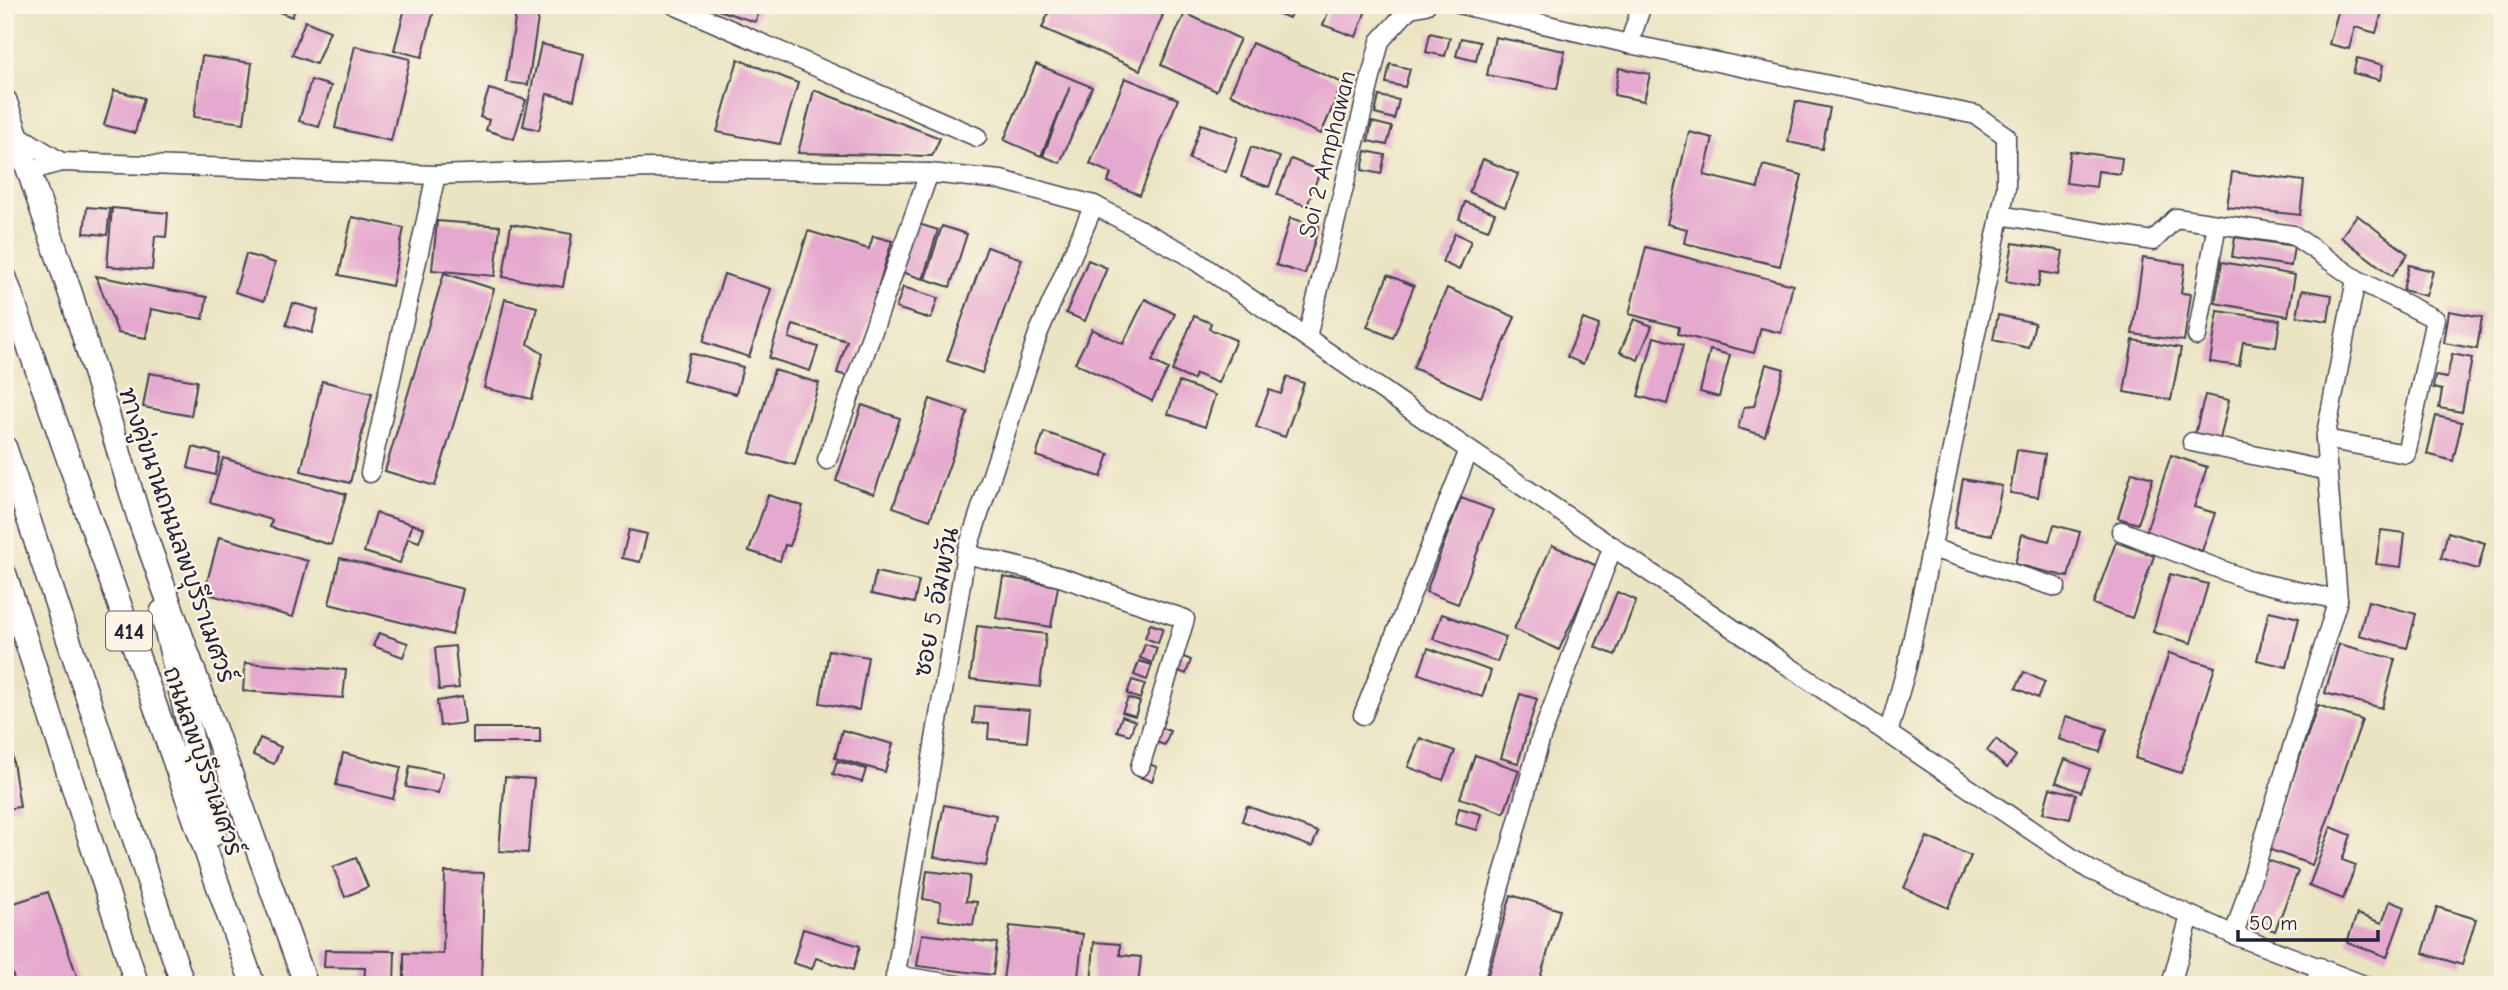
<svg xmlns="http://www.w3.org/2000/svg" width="2508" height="990" font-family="'Comic Neue','Playpen Sans Thai',sans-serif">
  <rect width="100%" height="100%" fill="#fcf5e5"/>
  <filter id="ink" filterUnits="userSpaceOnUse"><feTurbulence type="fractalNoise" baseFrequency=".0143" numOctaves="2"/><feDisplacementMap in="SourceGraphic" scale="14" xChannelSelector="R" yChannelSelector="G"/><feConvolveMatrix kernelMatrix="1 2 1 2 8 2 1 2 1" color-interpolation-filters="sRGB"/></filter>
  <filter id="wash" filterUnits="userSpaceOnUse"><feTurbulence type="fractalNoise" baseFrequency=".00686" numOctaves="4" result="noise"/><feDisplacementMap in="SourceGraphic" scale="28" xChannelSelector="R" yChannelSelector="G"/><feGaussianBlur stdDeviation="1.57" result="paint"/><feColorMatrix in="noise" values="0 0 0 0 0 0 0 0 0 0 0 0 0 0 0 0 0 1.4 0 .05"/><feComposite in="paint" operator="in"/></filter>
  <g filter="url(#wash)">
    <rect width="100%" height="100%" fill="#eae4c3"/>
    <g id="blocks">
      <g fill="#e5a8ce">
        <polygon points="261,5 297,5 292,17"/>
        <polygon points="406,5 434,10 422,57 394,50"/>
        <polygon points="517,5 540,5 528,85 506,82"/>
        <polygon points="720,5 761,5 755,22 718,10"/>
        <polygon points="1052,5 1140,5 1163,15 1140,70 1042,28"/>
        <polygon points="1258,5 1294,5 1289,18"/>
        <polygon points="1331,5 1368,5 1356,37 1323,25"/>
        <polygon points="2340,5 2384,5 2376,33 2355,27 2349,49 2329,44"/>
        <polygon points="1185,13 1240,39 1216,91 1161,65"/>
        <polygon points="305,21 330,31 316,64 292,55"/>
        <polygon points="1430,33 1450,38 1445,56 1426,52"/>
        <polygon points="1495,37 1565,51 1557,89 1487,75"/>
        <polygon points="1461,38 1480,42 1476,61 1456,56"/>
        <polygon points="1252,43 1343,83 1321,134 1230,94"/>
        <polygon points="541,44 584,54 574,100 547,94 539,130 523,126"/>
        <polygon points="355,46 410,59 391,141 335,128"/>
        <polygon points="202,56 252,63 244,123 194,117"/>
        <polygon points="2357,58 2383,65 2380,80 2353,73"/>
        <polygon points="738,59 798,83 780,144 717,132"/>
        <polygon points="1036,64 1092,87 1060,163 1043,156 1070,87 1041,156 1004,140"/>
        <polygon points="1390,64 1410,69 1405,87 1386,83"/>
        <polygon points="1619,68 1650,74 1644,101 1614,95"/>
        <polygon points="1125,78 1178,99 1140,195 1108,182 1111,173 1090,164"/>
        <polygon points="311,80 331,86 319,127 299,121"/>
        <polygon points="489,89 526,100 514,139 486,130 489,120 480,117"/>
        <polygon points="114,90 144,98 135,133 104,125"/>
        <polygon points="814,90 940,138 932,156 798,153"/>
        <polygon points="1379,96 1399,100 1394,119 1375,114"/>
        <polygon points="1796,101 1830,108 1822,149 1788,142"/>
        <polygon points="1372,122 1392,127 1387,145 1368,141"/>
        <polygon points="1201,124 1238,137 1226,172 1189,159"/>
        <polygon points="1689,132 1713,138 1704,175 1758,188 1763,165 1802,175 1780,266 1684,243 1687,229 1667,224"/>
        <polygon points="1251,147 1280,157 1269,187 1241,177"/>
        <polygon points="1366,151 1385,155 1381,174 1362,170"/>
        <polygon points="2070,151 2122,158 2120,174 2098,171 2096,187 2066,183"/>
        <polygon points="1291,159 1320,171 1307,206 1277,195"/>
        <polygon points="1483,159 1518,174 1505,207 1469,192"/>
        <polygon points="2232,172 2304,181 2300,215 2227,207"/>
        <polygon points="1465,202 1495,213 1488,230 1459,219"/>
        <polygon points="87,207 110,209 107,235 84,233"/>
        <polygon points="112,208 168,213 166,237 155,236 152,270 107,266"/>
        <polygon points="2357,215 2408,254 2392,276 2341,237"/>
        <polygon points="352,217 404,228 392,286 339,275"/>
        <polygon points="1290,218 1319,226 1305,274 1276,265"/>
        <polygon points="437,221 500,226 495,276 432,270"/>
        <polygon points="915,223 938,230 923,279 899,271"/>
        <polygon points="511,224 572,234 563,287 503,277"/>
        <polygon points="942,226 967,234 950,287 925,279"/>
        <polygon points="808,231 869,249 873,236 892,241 851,377 837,373 847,341 793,325 789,338 818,347 810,371 769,358"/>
        <polygon points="1455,233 1471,241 1459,270 1442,262"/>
        <polygon points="2235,237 2294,246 2291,266 2232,257"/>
        <polygon points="2013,243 2063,251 2059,275 2041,272 2038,287 2006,281"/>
        <polygon points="987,247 1022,259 982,373 947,361"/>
        <polygon points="1646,247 1793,285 1781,333 1761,328 1754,353 1678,334 1679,327 1629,314"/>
        <polygon points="246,254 275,263 264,301 235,292"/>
        <polygon points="2143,258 2185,264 2181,293 2191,294 2184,341 2132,334"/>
        <polygon points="1088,260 1107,268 1085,321 1066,313"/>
        <polygon points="2222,262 2295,275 2288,316 2215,303"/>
        <polygon points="2409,265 2433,271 2426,296 2403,290"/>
        <polygon points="444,273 494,289 435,486 385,471"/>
        <polygon points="724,274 771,289 749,357 703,342"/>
        <polygon points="1388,275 1414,286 1393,338 1367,327"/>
        <polygon points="96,276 207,297 203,319 151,309 146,338 118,333"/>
        <polygon points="903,287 938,298 931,319 896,308"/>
        <polygon points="1447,288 1515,317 1481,397 1413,368"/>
        <polygon points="2302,290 2332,295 2328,321 2297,316"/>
        <polygon points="505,299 537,307 528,344 543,354 532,399 484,388"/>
        <polygon points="1145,299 1175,314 1152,361 1168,369 1152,401 1075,363 1092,329 1123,344"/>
        <polygon points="293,303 318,310 312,333 286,325"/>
        <polygon points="2218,311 2280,320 2276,347 2243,342 2239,366 2210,362"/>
        <polygon points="2449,311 2482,317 2477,349 2444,343"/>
        <polygon points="1998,315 2035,323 2029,348 1993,340"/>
        <polygon points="1194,316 1211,323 1209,329 1236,340 1218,383 1196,374 1193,380 1172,371"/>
        <polygon points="1583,319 1599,325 1583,364 1567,357"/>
        <polygon points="1634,319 1652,326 1638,360 1620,352"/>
        <polygon points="1654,337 1683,345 1667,404 1638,396"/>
        <polygon points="2133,340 2181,348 2171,400 2124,392"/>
        <polygon points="1710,350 1730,355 1719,397 1700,392"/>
        <polygon points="690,353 743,367 736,394 683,381"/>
        <polygon points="2452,354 2472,358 2462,412 2439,408 2442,390 2433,388 2435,376 2447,378"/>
        <polygon points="1766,364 1784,369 1765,436 1738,428 1744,407 1754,406"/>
        <polygon points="774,370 819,383 795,465 750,453"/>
        <polygon points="149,373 197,381 191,416 143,407"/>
        <polygon points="1287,377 1304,383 1285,437 1256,427 1269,390 1281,394"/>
        <polygon points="322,381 372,393 350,483 301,471"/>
        <polygon points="1179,382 1215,395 1205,427 1168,414"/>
        <polygon points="2205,395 2229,400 2220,439 2195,434"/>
        <polygon points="930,399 968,412 930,520 893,507"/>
        <polygon points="862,405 900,418 874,494 836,481"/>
        <polygon points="2436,416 2462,422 2453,461 2427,454"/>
        <polygon points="1044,432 1109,454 1101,477 1036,456"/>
        <polygon points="193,447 220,454 215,475 188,468"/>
        <polygon points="2017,450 2045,454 2038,497 2010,493"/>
        <polygon points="2171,455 2207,467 2194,507 2215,513 2202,551 2146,532"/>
        <polygon points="223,458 346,494 331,545 270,527 272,520 210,502"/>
        <polygon points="2132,472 2153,478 2138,524 2118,518"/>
        <polygon points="1963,479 2002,486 1992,535 1954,528"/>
        <polygon points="768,495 803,506 790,546 785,545 780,561 749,551"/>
        <polygon points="1461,498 1493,510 1458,604 1426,592"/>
        <polygon points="376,513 412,524 409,535 413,524 424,528 419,542 408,538 400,563 364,552"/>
        <polygon points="2054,525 2080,532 2068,577 2015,564 2022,534 2049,541"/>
        <polygon points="629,530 647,534 640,562 622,558"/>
        <polygon points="2381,530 2405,533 2401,567 2376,564"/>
        <polygon points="2448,532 2485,543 2478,569 2441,558"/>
        <polygon points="219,537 308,561 293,617 204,593"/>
        <polygon points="2116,542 2154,556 2132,618 2093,604"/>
        <polygon points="1552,545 1597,566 1559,650 1514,629"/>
        <polygon points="340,558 463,589 452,635 329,604"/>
        <polygon points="876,572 919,581 914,603 871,594"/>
        <polygon points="2170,574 2208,584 2191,643 2153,632"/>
        <polygon points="1003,577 1058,586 1051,627 996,618"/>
        <polygon points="1617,592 1636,600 1615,655 1595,647"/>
        <polygon points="2368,601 2416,614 2407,648 2359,635"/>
        <polygon points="2269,611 2299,618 2287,667 2257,660"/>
        <polygon points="1442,614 1506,637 1497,662 1433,639"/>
        <polygon points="1150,624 1163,628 1158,643 1145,638"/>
        <polygon points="977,626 1046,634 1040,687 970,679"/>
        <polygon points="379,633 408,643 403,657 373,646"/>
        <polygon points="1145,644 1157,648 1152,663 1140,658"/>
        <polygon points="2339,644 2395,659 2382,708 2325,693"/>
        <polygon points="455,646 459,688 439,690 435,648"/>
        <polygon points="1428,648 1491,671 1482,697 1419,674"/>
        <polygon points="829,650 868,657 859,710 820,703"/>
        <polygon points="2169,653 2215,667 2181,773 2135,758"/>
        <polygon points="1179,655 1191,660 1186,674 1174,669"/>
        <polygon points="1139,661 1152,665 1147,680 1134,675"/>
        <polygon points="245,663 346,670 343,698 243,691"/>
        <polygon points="2024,672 2045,682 2038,698 2016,688"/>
        <polygon points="1132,680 1145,684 1140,699 1127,694"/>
        <polygon points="1520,694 1537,699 1518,763 1501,758"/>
        <polygon points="462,697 465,723 440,726 437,701"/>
        <polygon points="1128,698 1140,702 1135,716 1122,712"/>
        <polygon points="2318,705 2362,720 2312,865 2268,849"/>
        <polygon points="975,706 1030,710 1027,742 988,739 989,724 973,723"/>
        <polygon points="5,710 20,807 5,809"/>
        <polygon points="1122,716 1135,721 1130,735 1117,731"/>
        <polygon points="2066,716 2107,729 2100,752 2059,739"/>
        <polygon points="1158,727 1170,731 1165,745 1153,741"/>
        <rect x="473" y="728" width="67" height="15"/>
        <polygon points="842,730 893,744 885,772 835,758"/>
        <polygon points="260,738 281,747 274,764 253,755"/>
        <polygon points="1420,738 1455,751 1443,780 1408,767"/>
        <polygon points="1996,739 2016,756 2007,768 1987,751"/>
        <polygon points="343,753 401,767 393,799 336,785"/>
        <polygon points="1475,755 1519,770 1504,813 1460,798"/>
        <polygon points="2065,759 2090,769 2081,792 2056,782"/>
        <polygon points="837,761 866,769 862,782 833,774"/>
        <polygon points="1144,762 1157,767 1152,781 1139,777"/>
        <polygon points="410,766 443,773 438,793 406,787"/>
        <polygon points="505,777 534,779 528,853 499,851"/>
        <polygon points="2050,788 2076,794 2070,819 2043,813"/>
        <polygon points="944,805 996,815 986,866 934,857"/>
        <polygon points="1247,806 1318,832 1312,847 1242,821"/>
        <polygon points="1459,808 1481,814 1477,830 1455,824"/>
        <polygon points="2331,827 2351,835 2342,860 2356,865 2343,899 2309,886"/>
        <polygon points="1927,837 1971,856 1948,908 1904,888"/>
        <polygon points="356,858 368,887 345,897 333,867"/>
        <polygon points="2267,860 2298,871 2275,931 2244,920"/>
        <polygon points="927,871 970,876 966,901 977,902 973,925 939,920 941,902 923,899"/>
        <polygon points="445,872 484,873 481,985 404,985 404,953 443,954"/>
        <polygon points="48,892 80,985 16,985 5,953 5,906"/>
        <polygon points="1511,895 1560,910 1538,985 1509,985 1487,978"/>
        <polygon points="2390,901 2405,907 2387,957 2347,942 2357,914 2382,923"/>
        <polygon points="2437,907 2476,919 2462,965 2423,953"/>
        <polygon points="1010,926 1083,934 1077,985 1003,980"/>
        <polygon points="803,929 860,946 853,970 816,958 812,969 793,963"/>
        <polygon points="922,934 997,943 993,975 917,966"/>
        <polygon points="1094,942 1120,944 1120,955 1141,957 1138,985 1091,985"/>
        <polygon points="325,950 395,951 394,985 364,985 365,968 324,967"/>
      </g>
    </g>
  </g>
  <g filter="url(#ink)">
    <use href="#blocks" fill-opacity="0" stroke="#403f4f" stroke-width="2"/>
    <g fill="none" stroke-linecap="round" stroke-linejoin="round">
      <g stroke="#403f4f" stroke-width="21">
        <g id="minor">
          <polyline points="674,5 977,137"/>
          <polyline points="1462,5 1629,44 1642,5"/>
          <polyline points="1629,44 1976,115 2006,136 2006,188 1907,666 1888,734"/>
          <polyline points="16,134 61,162"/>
          <polyline points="29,171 61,162 436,175 651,168 929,173 1001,180 1094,205 1186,254 1469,450 2090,870 2234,935 2364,985"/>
          <polyline points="2000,215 2153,241 2176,218 2293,235 2356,279 2325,439 2338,600 2234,935"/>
          <polyline points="2197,336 2217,224"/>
          <polyline points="1307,337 1380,41 1410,8 1426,5"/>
          <polyline points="2325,439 2406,454 2435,319 2356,279"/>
          <polyline points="2192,442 2328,471"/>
          <polyline points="827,460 929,173"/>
          <polyline points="370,473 436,175"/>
          <polyline points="2121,531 2248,580 2338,600"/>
          <polyline points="1931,548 2056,587"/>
          <polyline points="966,554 1060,577 1185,619 1140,767"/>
          <polyline points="1363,715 1469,450"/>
          <polyline points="895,975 958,985"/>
          <polyline points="894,985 966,554 1038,334 1094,205"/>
          <polyline points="1473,985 1540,740 1613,546"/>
          <polyline points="2171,985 2190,916"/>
          <polyline points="2315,985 2320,967"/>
        </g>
      </g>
      <g stroke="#403f4f" stroke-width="26">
        <g id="major">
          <polyline points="5,101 72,298 140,521 306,985"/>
          <polyline points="5,278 253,985"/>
          <polyline points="5,448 183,985"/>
          <polyline points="5,575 137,985"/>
          <polyline points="162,612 214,834"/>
        </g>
      </g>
      <use href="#minor" stroke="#fff" stroke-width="18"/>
      <use href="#major" stroke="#fff" stroke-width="23"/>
    </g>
  </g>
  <g text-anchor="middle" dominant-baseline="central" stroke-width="5" stroke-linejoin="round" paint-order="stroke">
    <rect fill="#fcf5e5" stroke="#63616e" stroke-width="2" x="106" y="611.5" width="46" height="39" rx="5"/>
    <g font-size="23" font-weight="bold" fill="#22223b">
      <text x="129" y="631">414</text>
    </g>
    <g font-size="24" fill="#22223b" stroke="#fcf5e5">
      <text transform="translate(1327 154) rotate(-76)">Soi 2 Amphawan</text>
      <text transform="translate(177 535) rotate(71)">ทางคู่ขนานถนนลพบุรีราเมศวร์</text>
      <text transform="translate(936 602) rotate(-79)">ซอย 5 อัมพวัน</text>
      <text transform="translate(203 761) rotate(71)">ถนนลพบุรีราเมศวร์</text>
    </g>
  </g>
  <rect width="2508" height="990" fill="none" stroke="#fcf5e5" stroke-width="28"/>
  <path d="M2238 930v10h140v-10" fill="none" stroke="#22223b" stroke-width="3.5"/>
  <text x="2249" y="930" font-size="21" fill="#22223b" stroke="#fcf5e5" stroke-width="5" paint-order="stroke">50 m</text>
</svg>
